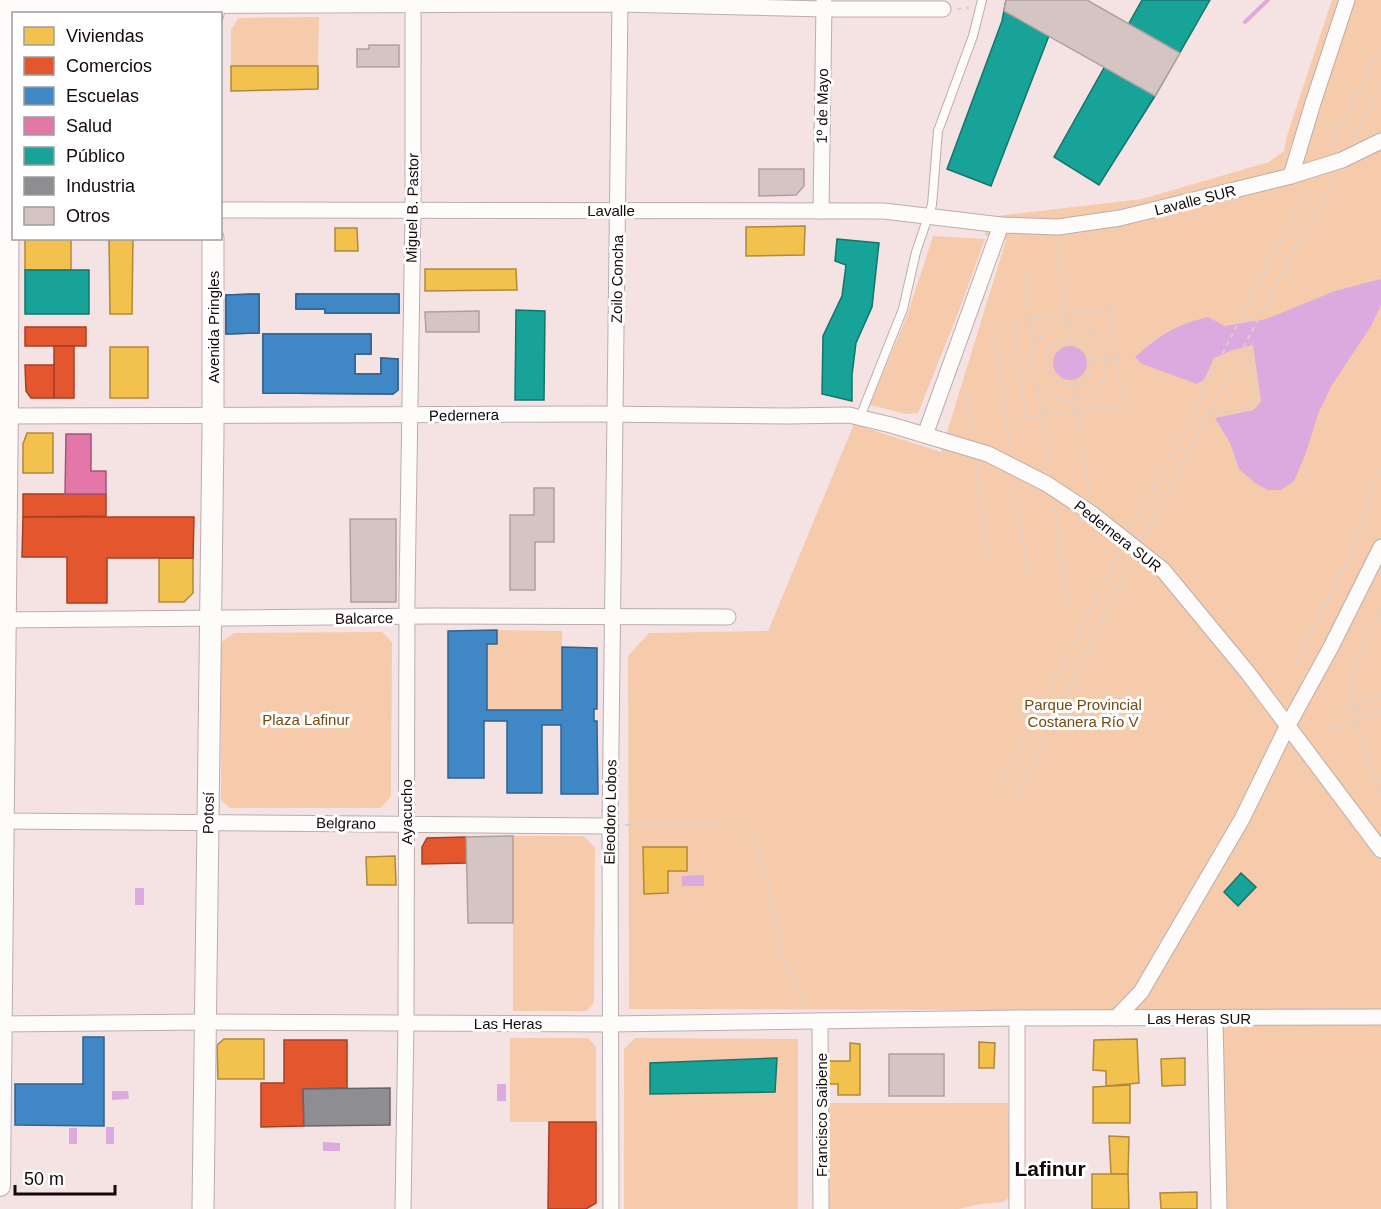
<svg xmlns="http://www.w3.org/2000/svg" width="1381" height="1209" font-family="Arial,sans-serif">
  <rect width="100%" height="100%" fill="#f5e3e4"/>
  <g fill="#f6cbac">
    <polygon points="1332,0 1381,0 1381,1011 629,1009 628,656 649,633 768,631 854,424 941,452 1006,240 984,235 997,216 1142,199 1269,162 1284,151 1287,136"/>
    <polygon points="319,17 318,66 231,66 231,30 238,18"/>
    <polygon points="933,236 985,239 960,308 918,413 906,414 870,405 908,313"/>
    <polygon points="497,630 562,631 562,710 487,710 487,644 497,643"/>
    <polygon points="382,632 392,642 391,796 381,808 230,808 221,800 221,642 234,633"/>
    <polygon points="513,836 584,836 595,848 594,1002 587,1011 513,1011"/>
    <polygon points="1381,1023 1381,1209 1224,1209 1220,1025"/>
    <polygon points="510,1038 588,1038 596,1047 596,1122 510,1122"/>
    <polygon points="635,1038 798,1039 798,1209 624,1209 624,1049"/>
    <polygon points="827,1103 1008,1103 1010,1197 1003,1202 981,1204 959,1209 828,1209"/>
  </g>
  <g fill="#dcaade">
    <path d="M1381,279V305L1371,326L1332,385L1318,414L1306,453L1294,481L1281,490H1268L1255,483L1239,469L1231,445L1215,418L1254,410L1261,401L1253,345L1233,350L1214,358L1204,380L1197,384L1142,364L1135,357C1162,334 1173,326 1208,317L1225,326L1266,319L1335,291Z"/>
    <circle cx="1070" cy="363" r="17"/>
    <polygon points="704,875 704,886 682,886 682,876"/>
    <rect x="135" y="888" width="9" height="17"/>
    <rect x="497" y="1084" width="9" height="17"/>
    <polygon points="112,1091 128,1091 129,1099 112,1100"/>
    <rect x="106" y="1127" width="8" height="17"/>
    <rect x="69" y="1128" width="8" height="16"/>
    <polygon points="323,1142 340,1143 340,1151 323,1151"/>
  </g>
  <g fill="#f2c14e" stroke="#af8a39" stroke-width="1.5">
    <polygon points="231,66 318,66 318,89 231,91"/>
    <polygon points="805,226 804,255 746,256 746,227"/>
    <polygon points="335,228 357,228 358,251 335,251"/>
    <rect x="25" y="238" width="46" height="32"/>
    <polygon points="109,238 133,238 132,314 110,314"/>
    <polygon points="425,269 516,269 517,290 425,291"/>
    <rect x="110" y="347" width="38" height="51"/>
    <polygon points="27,433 53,433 53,473 23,473 23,444"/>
    <polygon points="159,558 193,558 193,593 184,602 159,602"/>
    <polygon points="643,847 687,847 687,871 668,871 668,893 644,894"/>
    <polygon points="395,856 396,885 367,885 366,857"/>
    <polygon points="224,1039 264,1039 264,1079 218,1079 217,1045"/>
    <polygon points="1137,1039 1139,1083 1106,1086 1106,1071 1093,1070 1094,1040"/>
    <polygon points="979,1042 995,1043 994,1068 979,1068"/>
    <polygon points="850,1043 860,1044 860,1095 838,1095 838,1084 827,1084 827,1061 850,1061"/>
    <polygon points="1185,1058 1185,1085 1162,1086 1161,1059"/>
    <polygon points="1130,1085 1130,1123 1093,1123 1093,1087"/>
    <polygon points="1109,1136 1129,1137 1128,1174 1111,1174"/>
    <polygon points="1092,1174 1128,1174 1129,1209 1092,1209"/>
    <polygon points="1197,1192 1197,1209 1161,1209 1160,1193"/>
  </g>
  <g fill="#e4572e" stroke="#a63f23" stroke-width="1.5">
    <rect x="25" y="327" width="61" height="19"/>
    <rect x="54" y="346" width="20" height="52"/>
    <polygon points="25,365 54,365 54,398 31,398 26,391"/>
    <polygon points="23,494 106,494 106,516 23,517"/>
    <polygon points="23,517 194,517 193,558 107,558 107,603 67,603 67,557 22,557"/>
    <polygon points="466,837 467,863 422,864 422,847 427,838"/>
    <polygon points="284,1040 347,1040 347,1088 303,1089 304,1126 261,1127 261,1083 284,1083"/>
    <polygon points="549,1122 596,1122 596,1203 586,1209 548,1209"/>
  </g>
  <g fill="#3f88c5" stroke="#32628d" stroke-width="1.5">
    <polygon points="259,294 259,333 226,334 226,295"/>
    <polygon points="259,294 259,333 226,334 226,295"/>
    <polygon points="296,294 399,294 399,313 325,313 325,309 296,309"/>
    <polygon points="296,294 399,294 399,313 325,313 325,309 296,309"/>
    <polygon points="263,334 371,334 371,354 355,354 355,374 381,374 381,358 398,359 398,390 393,394 263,393"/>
    <polygon points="263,334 371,334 371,354 355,354 355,374 381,374 381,358 398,359 398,390 393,394 263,393"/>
    <polygon points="497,630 497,644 487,644 487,710 562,710 562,647 597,648 597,709 594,709 594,721 597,721 598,794 561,794 561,725 542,725 542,793 507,793 507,721 484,721 484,778 448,778 448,631"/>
    <polygon points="83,1037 104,1037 104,1126 15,1125 15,1084 83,1084"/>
  </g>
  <polygon fill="#e377a8" stroke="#a55678" stroke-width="1.5" points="66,434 91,434 91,471 106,471 106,494 65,494"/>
  <g fill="#17a398" stroke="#16746d" stroke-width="1.5">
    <polygon points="1006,0 1057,0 1050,33 991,186 947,169 1002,21"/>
    <polygon points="1210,0 1155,96 1099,185 1054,157 1142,0"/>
    <polygon points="837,239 879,243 872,307 856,343 852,375 852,401 822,394 823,336 842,296 846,265 835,261"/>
    <rect x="25" y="270" width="64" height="44"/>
    <polygon points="516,310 545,311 544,400 515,400"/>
    <polygon points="1241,873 1256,887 1238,906 1224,892"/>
    <polygon points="777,1058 775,1092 650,1094 650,1063"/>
  </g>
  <polygon fill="#8d8d92" stroke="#696569" stroke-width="1.5" points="390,1088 390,1125 304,1126 303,1089"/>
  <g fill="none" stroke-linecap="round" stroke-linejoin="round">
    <polyline stroke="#dcaade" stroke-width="4" points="1245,22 1268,0"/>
  </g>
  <g fill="#d4c5c3" stroke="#afa09f" stroke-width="1.5">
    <polygon points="1006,0 1087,0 1180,53 1155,96 1004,11"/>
    <polygon points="369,45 399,45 399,67 357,67 357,49 369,49"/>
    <polygon points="759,169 804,169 804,186 796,195 759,196"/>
    <polygon points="479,311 479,332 426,332 425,312"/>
    <polygon points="534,488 554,488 554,542 535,542 535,590 510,590 510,515 534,515"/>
    <polygon points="350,519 396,519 396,602 351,602"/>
    <polygon points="513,836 513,923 468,923 466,837"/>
    <rect x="889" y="1054" width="55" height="42"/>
  </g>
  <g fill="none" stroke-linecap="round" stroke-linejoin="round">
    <g stroke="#bbadae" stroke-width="10">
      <polyline id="service" points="860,417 903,309 916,252 932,205 938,131 973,36 982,0"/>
    </g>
    <g stroke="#bbadae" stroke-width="17">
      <g id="minor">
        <polyline points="0,6 620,4 824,9 943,9"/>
        <polyline points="1291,176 1313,103 1347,0"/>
        <polyline points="220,210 884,211 1001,225 1058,227 1120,218 1291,176 1342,160 1381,141"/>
        <polyline points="821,211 824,2"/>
        <polyline points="0,416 597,414 787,416 849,415 891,425 988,454 1047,484 1091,513 1163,570 1248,673 1381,850"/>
        <polyline points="925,435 1001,225"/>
        <polyline points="0,620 432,616 728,617"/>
        <polyline points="0,821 610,826"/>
        <polyline points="1017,1018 1017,1208"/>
        <polyline points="1116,1018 1141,992 1242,819 1287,727 1331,647 1381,547"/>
        <polyline points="1215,1018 1219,1209"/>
        <polyline points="820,1021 821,1209"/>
        <polyline points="0,1024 205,1022 609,1024 1017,1018 1381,1017"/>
        <polyline points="403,1209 406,1022 407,595 413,210 413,0"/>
        <polyline points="611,1209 610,826 620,0"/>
      </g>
    </g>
    <g stroke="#bbadae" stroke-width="22">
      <polyline id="tertiary" points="0,1186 8,398 9,0"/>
    </g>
    <g stroke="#bbadae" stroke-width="23">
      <g id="secondary">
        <polyline points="213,14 213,0"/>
        <polyline points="203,1209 213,432 213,238"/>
      </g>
    </g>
    <g stroke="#d6d1d1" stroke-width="2" stroke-dasharray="4.5 4.5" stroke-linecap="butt">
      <polyline points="957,9 969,8"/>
      <polyline points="1352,140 1381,83"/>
      <polyline points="1327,151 1381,47"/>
      <polyline points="1056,249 1069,339"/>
      <polyline points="1025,270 1033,345"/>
      <polygon points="1110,308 1123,405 1026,418 1013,322"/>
      <circle cx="1069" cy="362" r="38"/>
      <polyline points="995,328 1010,448"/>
      <circle cx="1069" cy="362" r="23"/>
      <polyline points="1092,361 1116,358"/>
      <polyline points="1038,385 1049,468"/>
      <polyline points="1074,385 1089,496"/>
      <polyline points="967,395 972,434"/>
      <polyline points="1208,415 1252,407 1256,400 1250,351 1241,351"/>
      <polyline points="976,466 988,563"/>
      <polyline points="1015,484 1028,579"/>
      <polyline points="1054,506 1069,614"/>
      <polyline points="1131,529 1310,185"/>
      <polyline points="1143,538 1333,177"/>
      <polyline points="1381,610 1363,641 1350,684 1351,701 1363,745 1381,794"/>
      <polyline points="1295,663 1355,547 1372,485 1381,469"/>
      <polyline points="1338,712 1381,697"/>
      <polyline points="1328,731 1381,711"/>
      <polyline points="998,790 1119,552"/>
      <polyline points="1015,796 1131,562"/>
      <polyline points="625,825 727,825"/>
      <polyline points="747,829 764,864 784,962 804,996 806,1006"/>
    </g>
    <use href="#service" stroke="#fefbfb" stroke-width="8"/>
    <use href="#minor" stroke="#fefbfb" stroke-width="15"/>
    <use href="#tertiary" stroke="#fefbfb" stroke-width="20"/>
    <use href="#secondary" stroke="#fefbfb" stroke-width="21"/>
  </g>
  <g text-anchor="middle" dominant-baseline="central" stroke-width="6" stroke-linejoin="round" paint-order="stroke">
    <g font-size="15" fill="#140809" stroke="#fff">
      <text transform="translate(822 106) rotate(-89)">1º de Mayo</text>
      <text transform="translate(1195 200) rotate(-14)">Lavalle SUR</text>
      <text transform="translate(412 208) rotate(-89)">Miguel B. Pastor</text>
      <text x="611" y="210">Lavalle</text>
      <text transform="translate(617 279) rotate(-89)">Zoilo Concha</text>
      <text transform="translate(213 327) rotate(-90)">Avenida Pringles</text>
      <text transform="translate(464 415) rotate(-1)">Pedernera</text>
      <text transform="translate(1118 536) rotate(38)">Pedernera SUR</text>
      <text transform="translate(364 618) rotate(-1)">Balcarce</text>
      <text transform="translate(406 812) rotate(-90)">Ayacucho</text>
      <text transform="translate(610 812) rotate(-89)">Eleodoro Lobos</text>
      <text transform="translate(208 813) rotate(-89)">Potosí</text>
      <text transform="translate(346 823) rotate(1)">Belgrano</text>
      <text x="1199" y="1018">Las Heras SUR</text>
      <text x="508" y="1023">Las Heras</text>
      <text transform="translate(821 1115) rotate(-90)">Francisco Saibene</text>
    </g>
    <g font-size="15" fill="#784810" stroke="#fff">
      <text x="1083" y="704">Parque Provincial<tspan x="1083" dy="17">Costanera Río V</tspan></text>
      <text x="306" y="719">Plaza Lafinur</text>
    </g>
    <g font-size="21" font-weight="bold" fill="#140809" stroke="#fff">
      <text x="1050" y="1168">Lafinur</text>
    </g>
  </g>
  <rect x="12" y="12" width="210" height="228" fill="#ffffff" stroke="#a19c9d" stroke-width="1.5"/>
  <rect x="24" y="27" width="30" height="18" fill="#f2c14e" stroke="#a19c9d" stroke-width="1.5"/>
  <text x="66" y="42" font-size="18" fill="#140809">Viviendas</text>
  <rect x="24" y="57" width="30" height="18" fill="#e4572e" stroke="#a19c9d" stroke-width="1.5"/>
  <text x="66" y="72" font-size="18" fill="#140809">Comercios</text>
  <rect x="24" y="87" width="30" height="18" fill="#3f88c5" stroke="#a19c9d" stroke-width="1.5"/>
  <text x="66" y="102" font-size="18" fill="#140809">Escuelas</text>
  <rect x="24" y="117" width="30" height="18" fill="#e377a8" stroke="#a19c9d" stroke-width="1.5"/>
  <text x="66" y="132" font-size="18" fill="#140809">Salud</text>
  <rect x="24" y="147" width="30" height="18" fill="#17a398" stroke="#a19c9d" stroke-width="1.5"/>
  <text x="66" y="162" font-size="18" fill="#140809">Público</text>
  <rect x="24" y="177" width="30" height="18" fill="#8d8d92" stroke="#a19c9d" stroke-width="1.5"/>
  <text x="66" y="192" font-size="18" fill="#140809">Industria</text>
  <rect x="24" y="207" width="30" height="18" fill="#d4c5c3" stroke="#a19c9d" stroke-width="1.5"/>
  <text x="66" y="222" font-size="18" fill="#140809">Otros</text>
  <path d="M15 1185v9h100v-9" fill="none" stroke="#140809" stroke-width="3"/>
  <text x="24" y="1185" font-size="18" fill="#140809" stroke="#ffffff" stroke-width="4.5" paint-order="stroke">50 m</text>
</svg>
